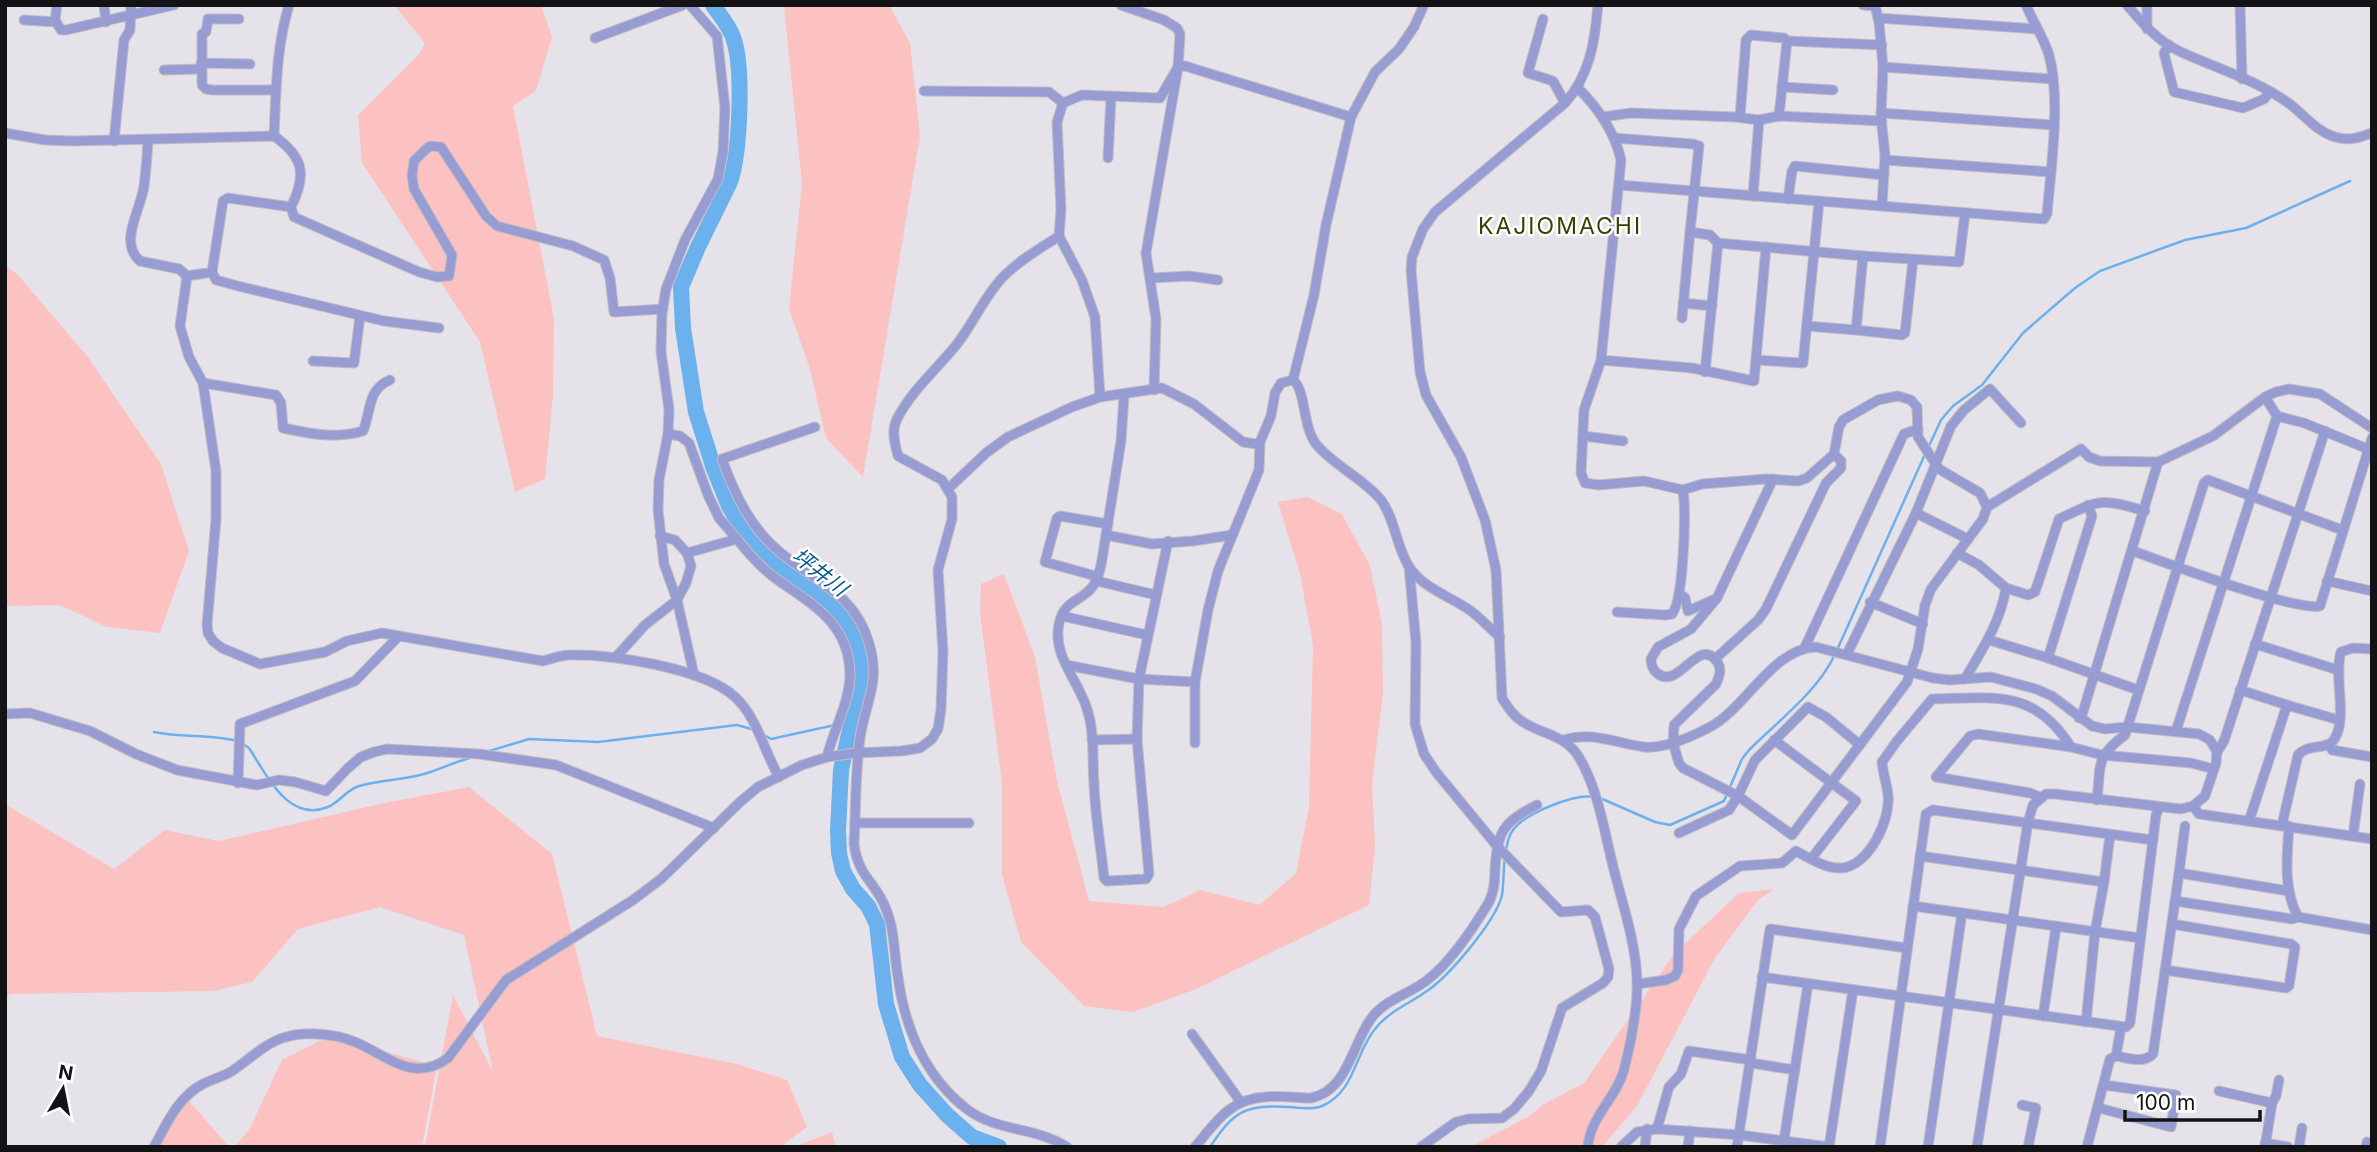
<svg xmlns="http://www.w3.org/2000/svg" width="2377" height="1152" font-family="Inter,'Noto Sans JP',sans-serif">
  <rect width="100%" height="100%" fill="#e6e2e9"/>
  <g fill="#fcc1c1">
    <polygon points="394,5 541,5 552,37 536,91 513,106 554,319 553,395 545,479 515,492 480,342 362,163 358,115 420,53 425,43"/>
    <polygon points="784,5 889,5 910,43 920,136 863,477 826,438 810,369 789,309 802,184"/>
    <polygon points="5,265 18,275 87,356 161,464 189,551 160,633 107,627 60,605 5,606"/>
    <polygon points="1308,497 1342,514 1370,566 1382,625 1383,693 1372,783 1375,847 1369,905 1196,989 1133,1012 1084,1006 1021,942 1002,874 1002,783 980,613 981,584 1004,574 1035,657 1057,781 1089,901 1164,907 1200,890 1260,905 1296,873 1309,807 1313,645 1300,574 1278,502"/>
    <polygon points="469,787 552,854 597,1036 737,1064 787,1080 807,1127 780,1147 425,1147 453,995 493,1072 464,935 380,907 298,929 252,982 214,991 10,994 5,999 5,804 114,869 165,830 219,841 384,803"/>
    <polygon points="1775,889 1758,900 1715,958 1637,1106 1602,1147 1470,1147 1528,1117 1544,1104 1584,1083 1674,954 1739,893"/>
    <polygon points="329,1036 437,1066 422,1147 234,1147 249,1130 282,1060"/>
    <polygon points="185,1096 229,1147 157,1147"/>
    <polygon points="832,1132 836,1147 794,1147"/>
  </g>
  <g fill="none" stroke-linecap="round" stroke-linejoin="round">
    <g stroke="#6bb1ee" stroke-width="2.5">
      <polyline points="1929,446 1941,420 1953,406 1982,385 2023,333 2075,288 2100,271 2185,240 2246,228 2350,181"/>
      <polyline points="1837,650 1926,452"/>
      <polyline points="842,724 851,723"/>
      <path d="M154,732C182,738 210,734 237,741"/>
      <polyline points="764,735 771,739 835,725"/>
      <path d="M243,744L249,748C267,775 288,823 328,807C340,802 346,790 359,786C381,780 404,780 424,774C439,770 454,762 470,758"/>
      <polyline points="486,752 529,739 598,742 737,725 755,730"/>
      <path d="M1600,798L1655,822L1670,825L1724,801L1742,759L1749,750C1777,722 1818,691 1834,656"/>
      <path d="M1506,851C1507,844 1509,835 1513,830C1525,813 1574,794 1594,797"/>
      <path d="M1210,1147C1234,1111 1245,1104 1290,1107C1299,1108 1313,1110 1322,1106C1355,1092 1355,1053 1375,1029C1389,1011 1409,1004 1427,991C1449,976 1496,921 1502,895C1504,883 1503,870 1505,858"/>
    </g>
    <path stroke="#6bb1ee" stroke-width="16" d="M713,5C719,14 729,26 733,37C744,67 740,153 730,182L698,247L681,287L683,328L696,412L714,469L729,506L747,537L779,567L817,591L834,606L854,634L861,668L859,689L841,770L838,831L839,853L843,871L853,889L868,906L877,924L886,1004L902,1057L920,1085L947,1115L972,1137L999,1147"/>
    <g stroke="#c0bdc3" stroke-width="11">
      <g id="minor">
        <polyline points="57,5 55,20 61,30 66,30 174,5"/>
        <polyline points="104,5 106,22"/>
        <polyline points="690,5 717,36 725,108 723,152 718,179 685,240 666,289 662,313 661,352 669,409 668,434 659,480 658,510 664,564 677,600 694,675"/>
        <polyline points="1121,5 1164,20 1177,28 1180,34 1178,67 1146,253 1156,319 1154,390"/>
        <polyline points="1863,5 1875,6"/>
        <polyline points="1875,5 1879,22 1883,67 1881,117 1885,155 1882,206"/>
        <path d="M2127,5C2142,23 2158,41 2179,51C2215,68 2254,79 2287,102C2303,113 2315,131 2335,137C2349,141 2358,138 2372,133"/>
        <polyline points="2147,5 2147,29"/>
        <polyline points="2240,5 2242,79"/>
        <polyline points="1878,18 2036,29"/>
        <polyline points="239,19 208,19 206,32 202,34 202,85 206,89 212,90 275,90"/>
        <polyline points="1543,19 1528,73 1553,81 1565,103"/>
        <polyline points="24,20 56,22"/>
        <polyline points="595,38 683,5"/>
        <polyline points="1787,41 1882,45"/>
        <polyline points="2169,45 2164,53 2174,92 2243,108 2264,99 2269,93"/>
        <polyline points="201,63 250,64"/>
        <polyline points="1883,67 2052,79"/>
        <polyline points="164,70 201,69"/>
        <polyline points="1782,87 1833,90"/>
        <path d="M1578,88C1598,108 1615,133 1621,160L1601,360L1584,410L1581,473L1585,483L1599,485L1644,481L1683,490L1702,484L1766,479L1798,481L1807,478L1834,454L1839,427L1843,420L1878,400L1898,396L1911,400L1917,407L1918,437L1939,469L1980,493L1987,507L1983,519L1931,589L1925,605L1918,649L1907,682L1792,835L1738,796L1683,768L1679,763L1673,743L1674,725L1716,684C1719,677 1722,670 1718,663C1699,633 1679,692 1657,673C1652,669 1651,665 1651,659L1658,647L1691,629L1717,598L1773,479"/>
        <polyline points="924,91 1049,92 1063,103"/>
        <polyline points="1881,113 2053,125"/>
        <polyline points="1602,117 1631,113 1735,117 1759,120 1779,116 1882,121"/>
        <polyline points="1740,117 1746,40 1751,35 1784,38 1787,41 1779,116"/>
        <path d="M5,133L45,140L73,141L274,136C304,157 307,175 291,207L294,217L419,272L437,277L449,276L452,255L414,189L412,176L414,161L424,151L430,146L441,147L486,216L497,226L573,246L604,260L610,278L614,312L663,309"/>
        <path d="M274,136C276,92 276,48 289,5"/>
        <polyline points="1614,138 1693,144 1699,146 1690,232 1710,235 1718,243 1863,256"/>
        <polyline points="114,141 124,40 130,30 131,5"/>
        <path d="M148,141C147,156 146,172 144,186C141,210 118,242 140,261L179,269L187,276L212,272L223,201L228,198L291,207"/>
        <polyline points="1108,158 1111,97"/>
        <polyline points="1885,160 2051,172"/>
        <path d="M1619,185L2044,219L2047,214C2051,168 2061,99 2049,55C2044,38 2033,22 2026,5"/>
        <polyline points="1753,196 1759,120"/>
        <polyline points="1788,199 1792,171 1795,166 1884,175"/>
        <polyline points="1913,260 1905,333 1902,335 1856,330 1863,256 1959,262 1965,213"/>
        <polyline points="212,272 216,280 238,286 384,321 439,328"/>
        <path d="M187,276L180,326L189,357L203,383L216,471V519L207,625L208,633L213,641L222,648L260,664L325,652L347,641L382,633L543,661C551,659 561,655 569,655C611,654 704,668 735,697C757,717 764,751 779,777"/>
        <polyline points="1151,278 1189,276 1218,280"/>
        <polyline points="1683,303 1712,306"/>
        <polyline points="1682,318 1690,232"/>
        <polyline points="1807,326 1856,330"/>
        <polyline points="1601,360 1692,368 1754,381 1766,247"/>
        <polyline points="1756,360 1803,363 1819,202"/>
        <polyline points="313,361 354,363 360,316"/>
        <polyline points="1705,372 1718,243"/>
        <path d="M1293,380C1306,390 1302,425 1316,444C1334,466 1363,478 1381,500C1395,519 1396,545 1408,565C1421,587 1447,595 1468,609C1479,616 1489,628 1500,637"/>
        <polyline points="1293,380 1314,295 1326,225 1351,117"/>
        <path d="M203,383L276,395L281,403L283,428C311,434 335,439 363,431C371,413 367,389 390,380"/>
        <polyline points="1124,395 1121,441 1106,535 1152,544 1193,541 1232,535"/>
        <polyline points="1100,397 1095,317 1082,280 1059,236 1061,210 1057,122 1063,103 1082,95 1160,98 1178,67 1185,66 1351,117 1375,72 1399,49 1414,27 1424,5"/>
        <polyline points="2265,397 2277,416 2304,423 2368,449"/>
        <path d="M815,427L722,459C735,495 751,529 781,553C816,582 855,594 869,643C880,680 868,697 861,732C855,766 856,809 854,844C858,877 876,882 886,909C895,931 894,955 898,977C905,1029 926,1078 968,1110C998,1132 1036,1127 1067,1147"/>
        <polyline points="668,434 680,436 689,443 708,495 719,518 737,539"/>
        <polyline points="1583,436 1623,441"/>
        <polyline points="949,488 986,453 1008,437 1072,407 1100,397 1162,388 1194,404 1243,442 1256,444 1260,442"/>
        <polyline points="1987,507 2081,449 2089,457 2100,461 2158,462 2213,436 2265,397 2276,392 2289,389 2320,394 2372,428"/>
        <polyline points="1916,513 1968,539"/>
        <polyline points="1108,524 1060,516 1057,518 1045,562 1092,575 1101,582 1156,595"/>
        <path d="M1106,535C1103,550 1102,573 1093,586C1082,602 1064,599 1059,624C1052,656 1079,681 1087,709C1095,733 1092,758 1094,783C1095,815 1101,847 1104,878L1107,881L1146,879L1149,874L1137,739L1139,679L1168,541"/>
        <path d="M2133,551C2164,562 2296,612 2320,606L2372,438"/>
        <path d="M687,553L737,539C748,553 760,567 775,578C811,604 849,622 850,674C850,702 833,731 827,757"/>
        <path d="M1957,553L1979,565L2006,588L2028,595L2035,592L2059,519C2101,499 2100,498 2145,511"/>
        <polyline points="1409,566 1416,643 1415,724 1424,754 1436,772 1497,846 1561,912 1588,910 1595,917 1609,969 1608,977 1603,983 1562,1008 1541,1071 1529,1091 1514,1109 1502,1118 1468,1119 1456,1122 1421,1147"/>
        <polyline points="2327,581 2372,591"/>
        <polyline points="1679,593 1685,598 1688,611 1715,599"/>
        <polyline points="1870,602 1923,624"/>
        <path d="M1617,612L1665,615L1672,614C1684,599 1686,511 1683,490"/>
        <polyline points="1062,616 1147,635"/>
        <polyline points="1989,640 2048,658 2092,516 2088,505"/>
        <polyline points="2255,644 2338,670"/>
        <polyline points="1805,647 1902,438 1904,434 1918,429"/>
        <polyline points="1847,654 1916,513 1951,426 1964,410 1990,389 2021,423"/>
        <polyline points="616,657 645,625 677,600 686,583 691,566 687,553 675,540 660,536"/>
        <polyline points="2048,658 2138,690"/>
        <polyline points="1715,659 1758,620 1766,609 1826,483 1841,468 1841,461 1834,454"/>
        <polyline points="1066,665 1139,679 1195,682"/>
        <path d="M1965,679C1983,648 2000,623 2006,588"/>
        <polyline points="2240,690 2287,705"/>
        <polyline points="5,714 30,713 90,731 136,754 177,770 257,785 279,780 295,782 326,791 348,768 361,757 374,752 387,749 479,754 556,765 714,828"/>
        <polyline points="2079,718 2083,712 2158,462"/>
        <polyline points="2176,731 2277,416"/>
        <polyline points="1092,740 1137,739"/>
        <path d="M1564,740C1591,731 1616,743 1644,747C1665,749 1691,737 1710,727C1747,707 1772,649 1816,647L1933,678L1949,680L1991,677L2036,689L2052,696L2092,726L2105,729L2128,727L2199,734L2210,740L2217,752L2216,763L2205,796L2193,806L2181,809L2055,794H2046L2033,805L2028,822L1977,1147"/>
        <polyline points="1774,740 1856,801 1811,859"/>
        <polyline points="1195,743 1195,682 1208,610 1218,571 1259,470 1260,442 1271,416 1275,393 1281,383 1293,380"/>
        <polyline points="2329,745 2332,750 2372,757"/>
        <polyline points="2217,752 2224,741 2325,431"/>
        <polyline points="238,783 240,724 355,681 398,637"/>
        <polyline points="2040,797 2030,793 1936,777 1970,736 1978,734 2071,747 2102,755 2191,763 2214,769"/>
        <path d="M2097,800C2101,765 2095,757 2125,735L2204,483L2208,480L2342,530"/>
        <polyline points="2193,806 2199,814 2372,839"/>
        <polyline points="2249,821 2287,705 2339,720"/>
        <polyline points="855,823 969,823"/>
        <path d="M2282,825L2298,755C2309,743 2326,750 2333,741C2349,721 2333,676 2341,652L2353,648L2372,649"/>
        <polyline points="2185,826 2179,873 2289,891"/>
        <path d="M2289,826C2287,857 2283,889 2298,917L2372,930"/>
        <polyline points="1679,833 1729,810 1738,796 1755,760 1808,707 1826,717 1860,745"/>
        <polyline points="2353,836 2360,784"/>
        <polyline points="1920,856 2104,882 2095,932 2086,1022"/>
        <polyline points="2179,873 2175,901 2292,919 2298,917"/>
        <polyline points="2104,882 2110,835"/>
        <polyline points="1913,906 2140,938"/>
        <polyline points="2165,970 2286,988 2289,986 2295,947 2291,944 2172,924"/>
        <polyline points="1762,977 2126,1027 2130,1023 2156,815 2159,807"/>
        <path d="M1638,984L1666,980L1675,976L1678,970L1679,929L1696,896L1740,866L1782,863L1796,851C1809,858 1826,869 1842,868C1869,866 1891,819 1888,795C1887,784 1883,774 1882,762L1897,741L1932,699C1994,698 2034,688 2071,747"/>
        <polyline points="2043,1016 2056,927"/>
        <path d="M2121,1027L2116,1056C2129,1058 2143,1064 2153,1054L2175,901"/>
        <polyline points="1192,1034 1240,1101"/>
        <polyline points="1751,1063 1795,1070"/>
        <polyline points="2219,1091 2272,1103 2265,1147"/>
        <polyline points="2272,1103 2276,1096 2279,1080"/>
        <polyline points="2022,1105 2036,1108 2028,1147"/>
        <polyline points="2099,1108 2171,1127 2176,1095 2104,1085"/>
        <polyline points="1657,1129 1669,1087 1681,1074 1689,1051 1751,1060"/>
        <polyline points="1784,1140 1808,984"/>
        <polyline points="2265,1143 2288,1147"/>
        <path d="M154,1147C167,1123 178,1097 203,1084C212,1079 223,1077 232,1071C249,1060 266,1042 286,1037C306,1031 336,1034 355,1042C387,1055 413,1084 448,1058L506,980L633,900L661,879L740,802L758,787L802,765L827,757L855,753L901,751L920,748L932,739L938,729L941,709L943,652L938,570L952,519V497L942,480L898,456C895,444 891,431 897,419C911,391 938,368 957,344C974,322 984,297 1003,277C1019,260 1040,249 1059,236"/>
        <path d="M1195,1147C1216,1122 1230,1099 1265,1097C1280,1095 1296,1098 1311,1098C1349,1090 1352,1042 1373,1016C1387,999 1409,994 1426,981C1449,964 1474,927 1489,902C1494,892 1495,882 1495,871C1497,833 1502,822 1537,805"/>
        <path d="M1588,1147C1590,1116 1616,1099 1624,1070C1631,1042 1638,1010 1637,981C1636,942 1622,903 1613,866C1604,830 1598,790 1580,759C1567,735 1543,735 1523,722C1513,716 1508,707 1502,698L1496,570L1485,520L1461,457L1426,395L1420,372L1411,270L1412,257L1423,229L1435,212L1565,103C1590,75 1595,41 1598,5"/>
        <polyline points="1621,1147 1637,1132 1657,1129 1740,1135 1829,1147 1853,990"/>
        <polyline points="1645,1147 1647,1129"/>
        <polyline points="1688,1147 1690,1131"/>
        <polyline points="1737,1147 1770,929 1907,948"/>
        <polyline points="1880,1147 1926,814 1933,810 2153,840"/>
        <polyline points="1928,1147 1962,913"/>
        <polyline points="2087,1147 2110,1059 2116,1056"/>
        <polyline points="2299,1147 2302,1128"/>
        <polyline points="2366,1147 2367,1142"/>
      </g>
    </g>
    <use href="#minor" stroke="#979dd2" stroke-width="9"/>
  </g>
  <g text-anchor="middle" dominant-baseline="central" stroke-width="5" stroke-linejoin="round" paint-order="stroke">
    <g font-size="21" font-style="italic" fill="#055991" stroke="#fff">
      <text transform="translate(820 572) rotate(38)">坪井川</text>
    </g>
    <g font-size="23" letter-spacing="2" fill="#384002" stroke="#fff">
      <text x="1560" y="226">KAJIOMACHI</text>
    </g>
  </g>
  <rect width="2377" height="1152" fill="none" stroke="#131214" stroke-width="14"/>
  <g transform="translate(63 1089) rotate(10)" stroke="#ffffff" stroke-width="5" paint-order="stroke">
  <path d="M0-5L12 26L0 18L-12 26Z" fill="#131214"/>
  <text y="-10" font-size="19" font-weight="bold" text-anchor="middle" fill="#131214">N</text>
  </g>
  <path d="M2125 1110v10h135v-10" fill="none" stroke="#131214" stroke-width="3.5"/>
  <text x="2136" y="1110" font-size="21" fill="#131214" stroke="#ffffff" stroke-width="5" paint-order="stroke">100 m</text>
</svg>
